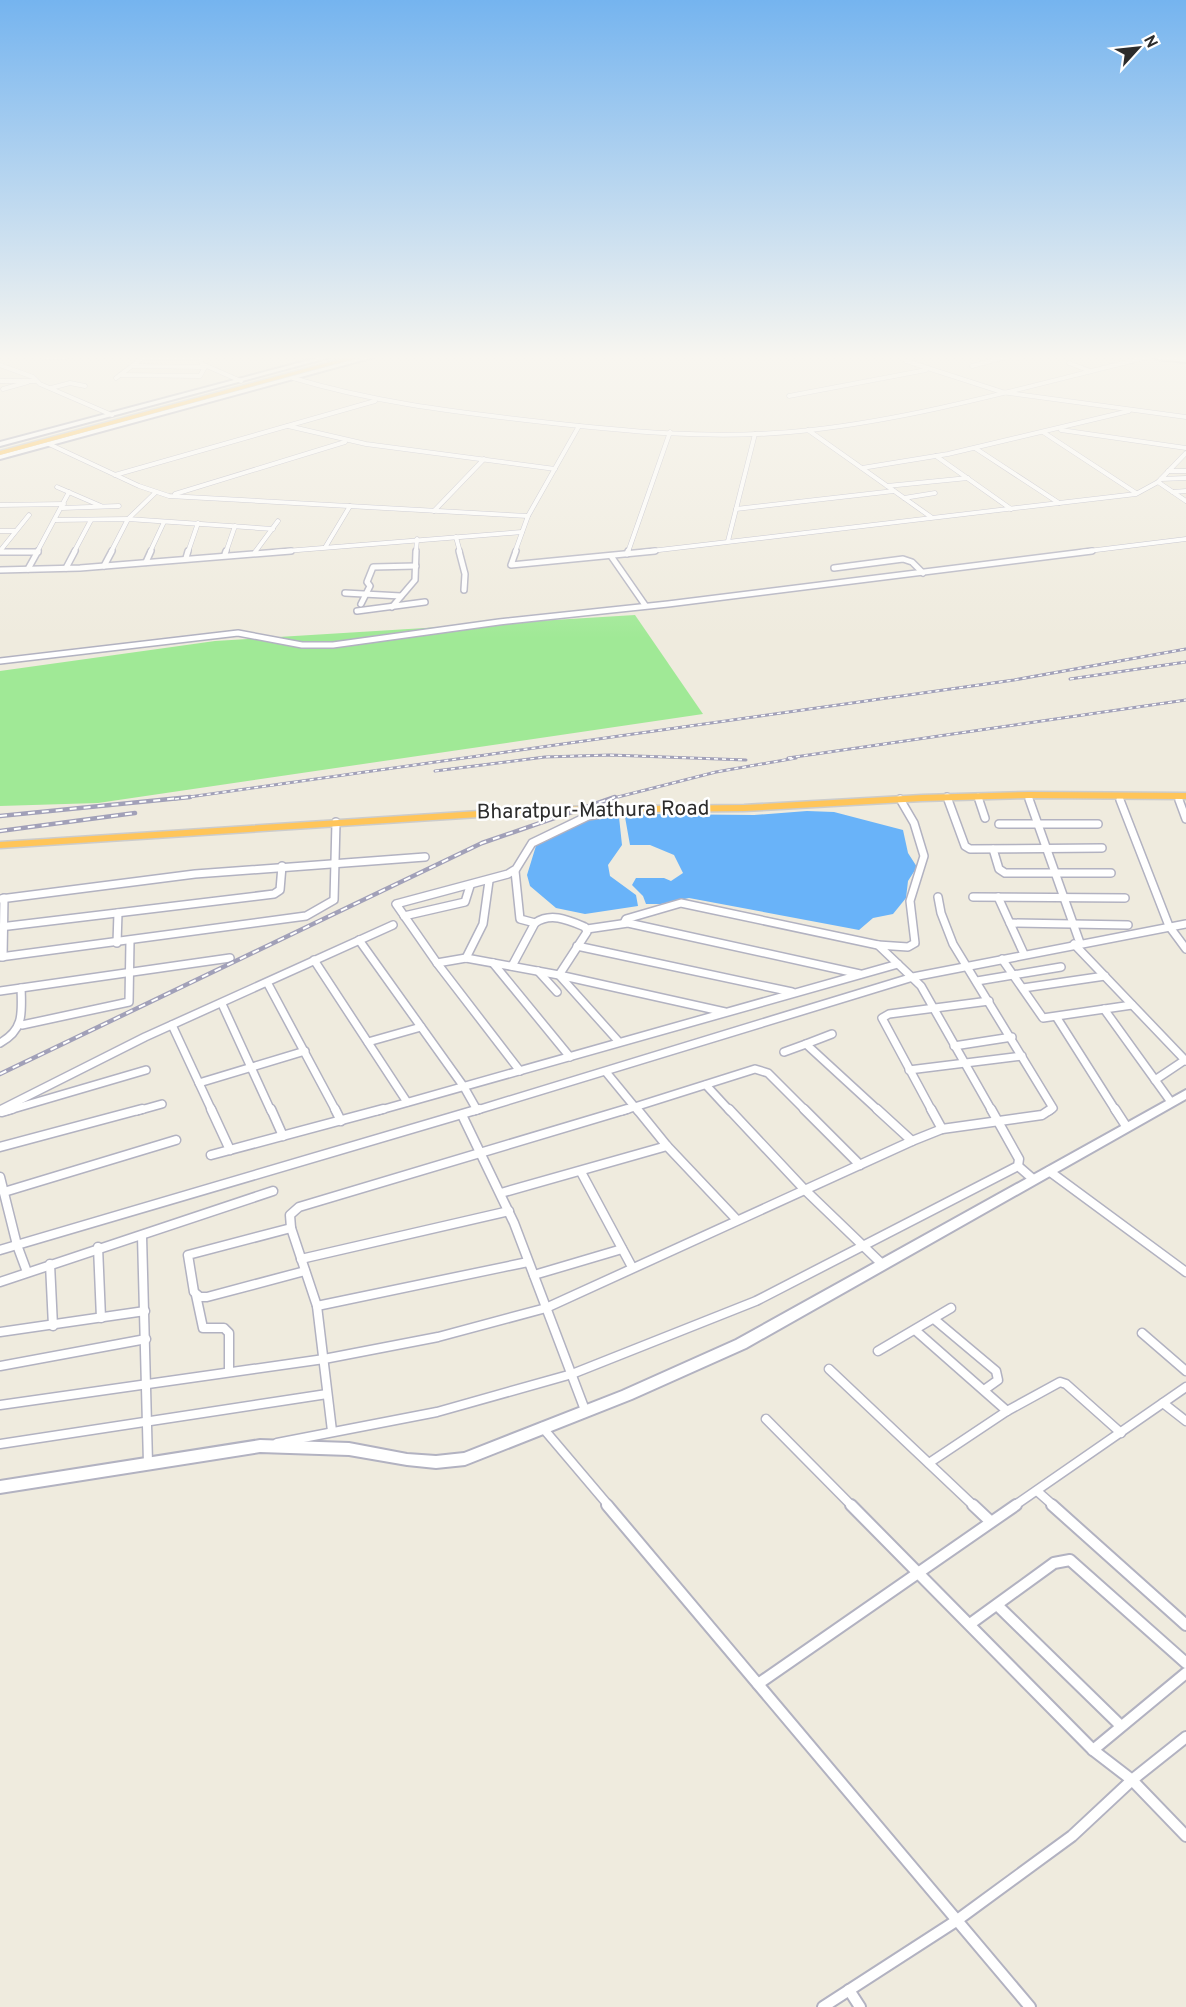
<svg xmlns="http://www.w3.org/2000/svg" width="1186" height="2007" font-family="Overpass,sans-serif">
  <rect width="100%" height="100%" fill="#efebde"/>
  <polygon fill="#a0e996" points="635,615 703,714 98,803 0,806 0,671 215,641"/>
  <g fill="#69b3f9">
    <polygon points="807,811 834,812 903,830 908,853 917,867 908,881 906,898 893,914 873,918 859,930 689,898 661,904 646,904 643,896 632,885 636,878 664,878 671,881 683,873 674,855 650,845 630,845 625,817 645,814 754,815"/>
    <polygon points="619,817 622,845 608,865 610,876 636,895 638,906 585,914 556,908 530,886 527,875 539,836 570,821"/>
  </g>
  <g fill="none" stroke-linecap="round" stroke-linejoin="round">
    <g stroke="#b2b2c1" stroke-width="5">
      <g id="street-far4">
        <polyline points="44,357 66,357"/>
        <polyline points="144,358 200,358 202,364 241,381"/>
        <polyline points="906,361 1002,392 1186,417"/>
        <polyline points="1069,363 1090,371"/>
        <polyline points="0,365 33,377 40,384 112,415"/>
        <polyline points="132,366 205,367"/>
        <polyline points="972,366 1006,357"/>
        <polyline points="120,375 200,376 205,367"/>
        <polyline points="116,378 144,357"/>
        <path d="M293,378C369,401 447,411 525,420C620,431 716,441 811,430C925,417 1036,384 1148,357"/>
        <polyline points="0,381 35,381"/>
        <polyline points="51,388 70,383 85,386"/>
        <polyline points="3,389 28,382"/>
        <polyline points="789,396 926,370"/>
        <polyline points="288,426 366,444 555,469"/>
        <polyline points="808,430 931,517"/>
        <polyline points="1061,430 1186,448"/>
        <polyline points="1043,432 1136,493"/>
        <polyline points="49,444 139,486 169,496 528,516"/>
        <polyline points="975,448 1059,503"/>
        <polyline points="936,456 1011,509"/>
        <polyline points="862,468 948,454 1129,411"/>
        <polyline points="1168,471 1186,471"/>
        <polyline points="115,475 375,401"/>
        <polyline points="1161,479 1186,478"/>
        <polyline points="1158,482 1186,501"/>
        <polyline points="887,486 968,478"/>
        <polyline points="57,487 101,506"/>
        <polyline points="1173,492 1186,491"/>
        <polyline points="175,494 345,442"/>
        <polyline points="904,498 935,493"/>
        <polyline points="0,505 64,504"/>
        <polyline points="62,508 119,506"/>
        <polyline points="736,509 894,491"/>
        <polyline points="434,511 484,459"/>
        <polyline points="55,520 128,519 273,529"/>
        <polyline points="0,531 15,531"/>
        <polyline points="456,537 460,552"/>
        <polyline points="728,541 755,434"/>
        <polyline points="326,546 350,506"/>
        <polyline points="0,551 29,515"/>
        <polyline points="0,552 38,552"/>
        <polyline points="37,552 69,492"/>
        <polyline points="74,552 91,520"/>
        <polyline points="111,552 128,519 155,493"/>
        <polyline points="150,552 164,522"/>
        <polyline points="188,552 198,523"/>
        <polyline points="226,552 235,526"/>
        <polyline points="255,552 278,521"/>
        <polyline points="273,552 522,532"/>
        <polyline points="416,552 417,539"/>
        <polyline points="515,552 528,516 579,426"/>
        <polyline points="628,552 670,432"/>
        <polyline points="642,552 1136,494 1158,482 1186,453"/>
        <polyline points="1080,552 1186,539"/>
      </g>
    </g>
    <g stroke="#b2b2c1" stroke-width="8">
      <g id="street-far3">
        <polyline points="459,551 465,574 464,590"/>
        <polyline points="516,551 511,565 655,551"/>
        <polyline points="0,552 38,552"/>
        <polyline points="225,554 226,551"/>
        <polyline points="627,554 628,551"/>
        <polyline points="611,556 645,605"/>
        <polyline points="186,558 188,551"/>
        <polyline points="146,562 151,551"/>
        <polyline points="104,566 112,551"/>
        <polyline points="66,568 75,551"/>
        <polyline points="834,568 903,559 912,562 923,573"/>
        <polyline points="28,569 38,551"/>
        <polyline points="0,570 80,568 291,551"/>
        <polyline points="345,593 401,596"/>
        <polyline points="361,604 370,586 367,582 373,567 416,566"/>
        <polyline points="392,607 415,580 416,551"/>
        <polyline points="357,611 425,602"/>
        <polyline points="0,661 238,633 302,645 333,645 499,622 668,604 1092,551"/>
      </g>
    </g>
    <g stroke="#b2b2c1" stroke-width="10">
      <g id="street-far2">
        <polyline points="947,797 965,846 970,849 1102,848"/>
        <polyline points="978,797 985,818"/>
        <polyline points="1029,799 1080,943"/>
        <polyline points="1120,800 1169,926 1186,949"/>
        <polyline points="1179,800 1186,819"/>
        <polyline points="999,824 1098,824"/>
        <polyline points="993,849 999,869 1005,873 1111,873"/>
        <polyline points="515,871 520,919 535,923"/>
        <polyline points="938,897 941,913 953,944 1053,1108 1049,1111"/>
        <polyline points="973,897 1125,898"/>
        <polyline points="998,897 1024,954"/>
        <polyline points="0,899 195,874 425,857"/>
        <polyline points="404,916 465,902 470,886"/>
        <polyline points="624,923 626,919 681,903 878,945 921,986 992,1111"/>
        <polyline points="1010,923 1128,925"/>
        <polyline points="0,927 274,894 280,890 282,866"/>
        <polyline points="587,929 628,923 860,974"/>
        <polyline points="359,940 464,1087 477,1110"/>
        <polyline points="117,943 118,913"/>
        <polyline points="1074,944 1186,1061"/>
        <polyline points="878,945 908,947 915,943 910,901 924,856 914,823 900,799"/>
        <polyline points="577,946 792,992"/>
        <polyline points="0,957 306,916 334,900 336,822"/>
        <polyline points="3,957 4,898"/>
        <polyline points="466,958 483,924 489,881"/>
        <polyline points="1002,959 1043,1018 1132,1005"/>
        <polyline points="314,960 407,1102"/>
        <polyline points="437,963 466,958 559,975 725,1012"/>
        <polyline points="493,963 570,1057"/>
        <path d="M512,966L535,923C551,912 568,920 585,927L587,932L559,975L619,1042"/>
        <polyline points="538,971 557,992"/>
        <polyline points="977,981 1061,967"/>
        <polyline points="268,984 336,1111"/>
        <polyline points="1023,988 1105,976"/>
        <polyline points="0,991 230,958"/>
        <polyline points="222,1004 271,1111"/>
        <polyline points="1104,1009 1171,1102"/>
        <polyline points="1057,1018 1116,1111"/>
        <polyline points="22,1025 129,1002 130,941"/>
        <polyline points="172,1025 212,1111"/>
        <polyline points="832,1034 806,1044 879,1111"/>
        <polyline points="368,1042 421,1027"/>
        <path d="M0,1043C24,1030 22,1013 21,988"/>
        <polyline points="954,1046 1012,1037"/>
        <polyline points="784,1052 806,1044"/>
        <polyline points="909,1070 1022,1056"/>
        <polyline points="520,1071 437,963 396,904 508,874 516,869 532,843 588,816 620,811"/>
        <polyline points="606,1072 638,1111"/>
        <polyline points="1155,1080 1185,1060"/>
        <polyline points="199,1083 305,1051"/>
        <polyline points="706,1085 730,1111"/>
        <polyline points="0,1110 145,1037 393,925"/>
        <polyline points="6,1111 146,1070"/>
        <polyline points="137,1111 162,1104"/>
        <polyline points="377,1111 898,964"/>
        <polyline points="474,1111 913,977 1186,924"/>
        <polyline points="622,1111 755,1069 768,1073 806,1111"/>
        <polyline points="932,1111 882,1018 889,1014 989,1001"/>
      </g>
    </g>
    <g stroke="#b2b2c1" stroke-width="11">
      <g id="street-far1">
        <polyline points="211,1109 230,1150"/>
        <polyline points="271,1109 283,1136"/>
        <polyline points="335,1109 341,1121"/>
        <polyline points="637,1109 667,1146 737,1220"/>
        <polyline points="729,1109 804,1189 882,1264"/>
        <polyline points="804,1109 860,1165"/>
        <polyline points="877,1109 912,1141 942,1129"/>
        <polyline points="931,1109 942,1129 1042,1115 1051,1109"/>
        <polyline points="1115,1109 1126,1126"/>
        <polyline points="2,1112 12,1109"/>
        <polyline points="462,1115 514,1223 585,1410"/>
        <polyline points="0,1147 142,1109"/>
        <polyline points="211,1155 383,1109"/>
        <polyline points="1018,1166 1033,1179"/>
        <polyline points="1049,1171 1186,1272"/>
        <polyline points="581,1172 632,1267"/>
        <polyline points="0,1177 17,1245 27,1272"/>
        <polyline points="4,1192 176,1140"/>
        <polyline points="501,1193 667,1146"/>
        <polyline points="291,1228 188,1255 194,1292 200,1297 207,1297 305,1271"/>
        <polyline points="142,1236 148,1463"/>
        <polyline points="98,1247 101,1318"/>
        <polyline points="0,1250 479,1109"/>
        <polyline points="301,1259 509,1211"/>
        <polyline points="50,1264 53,1326"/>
        <polyline points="534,1275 622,1249"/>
        <polyline points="0,1282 273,1191"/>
        <polyline points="196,1295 203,1328 224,1328 229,1333 229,1371"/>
        <polyline points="317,1306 528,1262"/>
        <polyline points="934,1319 996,1371 998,1380 984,1390"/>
        <polyline points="915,1330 1007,1411"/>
        <polyline points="0,1332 145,1311"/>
        <polyline points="1142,1333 1186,1371"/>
        <polyline points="878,1351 951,1308"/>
        <polyline points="0,1366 146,1339"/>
        <polyline points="829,1369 974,1506"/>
        <polyline points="1163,1403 1186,1421"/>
        <polyline points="0,1405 324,1359 438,1337 546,1308 912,1141"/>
        <polyline points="766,1419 852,1506"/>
        <polyline points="542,1427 609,1506"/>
        <polyline points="332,1431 317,1306 291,1228 290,1215 299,1207 627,1109"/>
        <polyline points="277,1443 437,1412 572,1374 756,1301 1018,1166 1019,1159 991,1109"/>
        <polyline points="0,1444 327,1394"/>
        <polyline points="929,1463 1007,1411 1060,1382 1066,1384 1121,1433"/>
        <polyline points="1037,1491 1054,1506"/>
        <polyline points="1014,1506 1186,1387"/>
      </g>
    </g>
    <g stroke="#b2b2c1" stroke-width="14">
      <g id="street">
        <polyline points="607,1505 1030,2007"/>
        <polyline points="851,1505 1093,1750 1132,1780 1186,1836"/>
        <polyline points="973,1505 990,1521"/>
        <polyline points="1052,1505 1186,1625"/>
        <polyline points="997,1605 1120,1725"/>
        <polyline points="970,1624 1054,1563 1070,1560 1186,1663"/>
        <polyline points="758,1684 1016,1505"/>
        <polyline points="1093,1750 1186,1673"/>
        <polyline points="849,1990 860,2007"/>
        <polyline points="823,2007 956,1921 1072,1836 1132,1780 1186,1737"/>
      </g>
    </g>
    <g stroke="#b2b2c1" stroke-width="4">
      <g id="secondary">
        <polygon points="321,357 331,357 0,446 0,442"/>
        <polygon points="364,357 374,357 0,459 0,455"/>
        <polygon points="1154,357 1186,358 1186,362 1157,359"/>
        <polygon points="1186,1090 1186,1099 746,1348 632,1399 465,1465 436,1468 407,1465 349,1455 260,1452 0,1493 0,1481 260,1440 349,1443 407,1454 436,1456 464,1453 622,1391 736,1340"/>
      </g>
    </g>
    <g stroke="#ccc" stroke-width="3">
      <g id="highway">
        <polygon points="349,357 360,357 0,455 0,451"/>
        <polygon points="1029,792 1186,793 1186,799 1029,798 922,801 744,811 541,813 0,848 0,842 541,807 744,805 922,795"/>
      </g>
    </g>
    <use href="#street-far4" stroke="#fff" stroke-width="4"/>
    <use href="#street-far3" stroke="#fff" stroke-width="5"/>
    <use href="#street-far2" stroke="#fff" stroke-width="7"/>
    <use href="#street-far1" stroke="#fff" stroke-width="8"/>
    <use href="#street" stroke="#fff" stroke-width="10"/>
    <use href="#secondary" fill="#fff" fill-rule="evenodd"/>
    <use href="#highway" fill="#ffc559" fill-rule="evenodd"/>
    <g stroke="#a1a0b8" stroke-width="3">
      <g id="rail-far1">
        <polyline points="1070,679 1186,662"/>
        <polyline points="788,758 1186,700"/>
        <polyline points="435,771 545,757 610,755 746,760"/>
        <polyline points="175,799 1014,680 1186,649"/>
        <polyline points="610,799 716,772 796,758"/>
      </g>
    </g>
    <g stroke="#a1a0b8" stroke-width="4.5">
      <g id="rail">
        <polyline points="0,816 190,797"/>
        <polyline points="0,831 135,813"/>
        <polyline points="0,1074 482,843 615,797"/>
      </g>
    </g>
    <use href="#rail-far1" stroke="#fff" stroke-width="1.5" stroke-dasharray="4" stroke-linecap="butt"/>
    <use href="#rail" stroke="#fff" stroke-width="2" stroke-dasharray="7" stroke-linecap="butt"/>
  </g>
  <linearGradient id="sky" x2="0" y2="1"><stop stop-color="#75b4ef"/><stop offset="0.56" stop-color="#f8f6f0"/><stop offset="1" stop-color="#f8f6f0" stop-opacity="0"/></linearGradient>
  <rect width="1186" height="638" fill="url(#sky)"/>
  <g text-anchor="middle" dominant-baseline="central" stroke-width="5" stroke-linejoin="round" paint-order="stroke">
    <g font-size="21" fill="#2c2c2c" stroke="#fff">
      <text transform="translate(593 811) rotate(-1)">Bharatpur-Mathura Road</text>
    </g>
  </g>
  <g transform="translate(1138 48) rotate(63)" stroke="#ffffff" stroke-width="4.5" paint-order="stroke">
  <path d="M0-4.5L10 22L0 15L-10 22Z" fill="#2c2c2c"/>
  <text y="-9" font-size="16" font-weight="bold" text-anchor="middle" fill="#2c2c2c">N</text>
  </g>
</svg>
